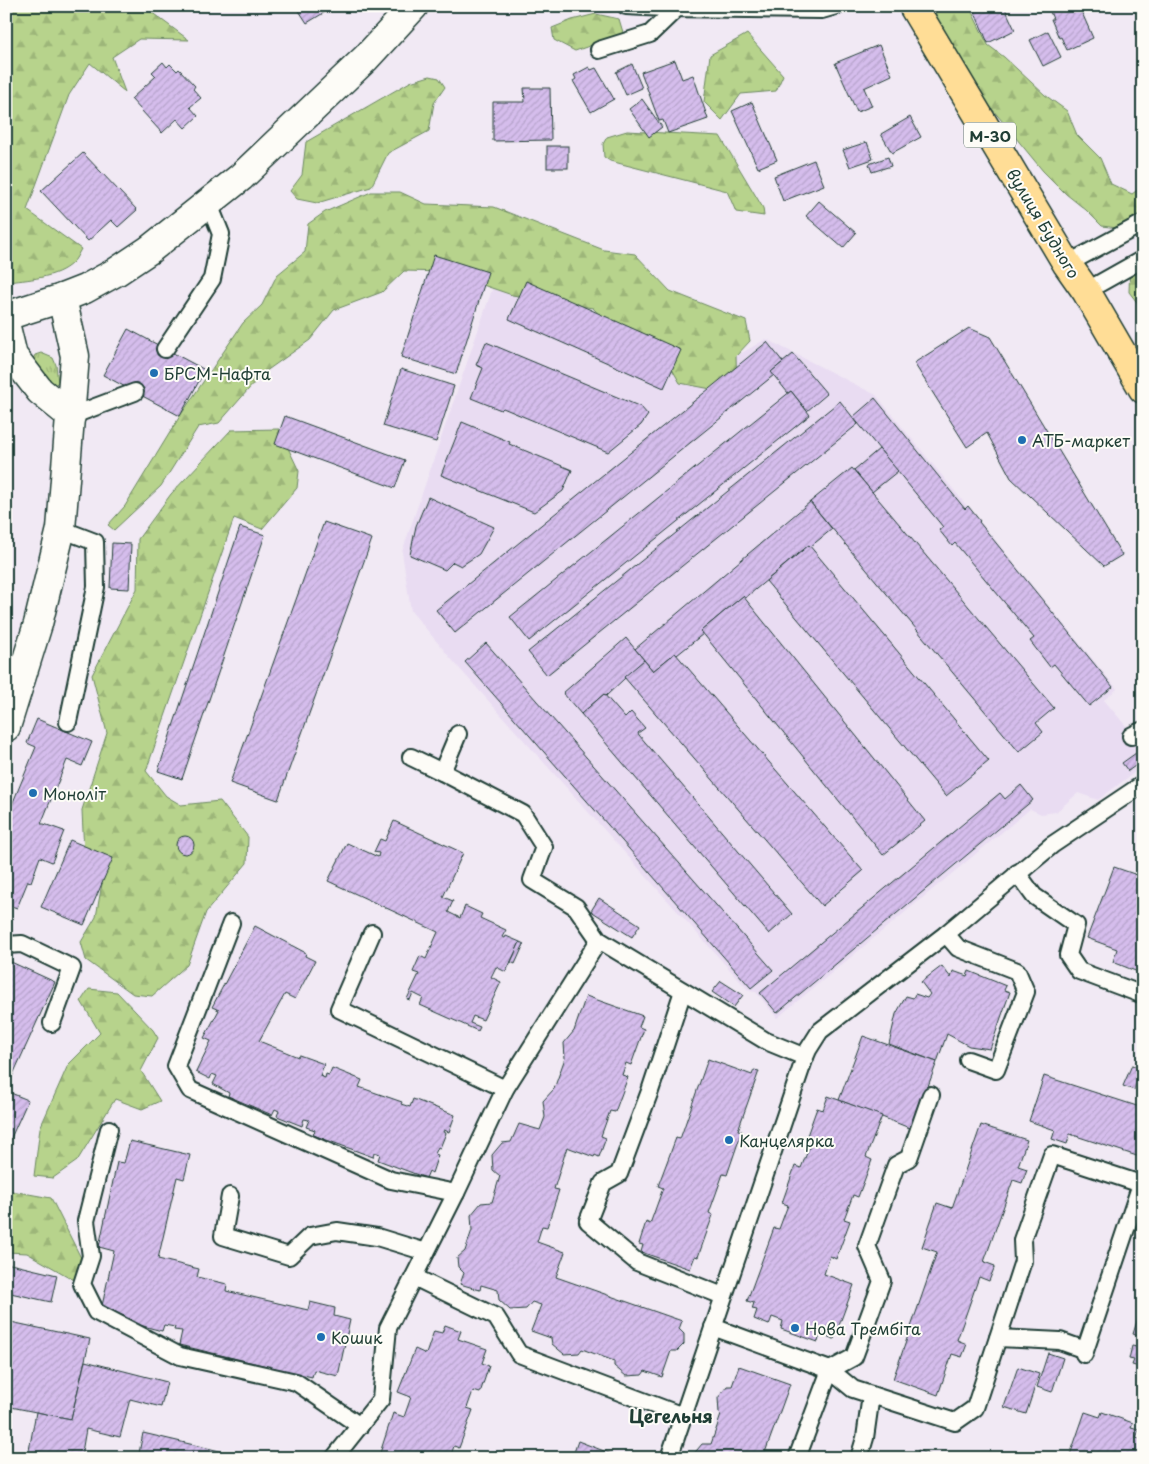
<svg xmlns="http://www.w3.org/2000/svg" width="1149" height="1464" font-family="'Playpen Sans',sans-serif">
  <defs>
    <pattern id="grass-tufts" width="24" height="20" patternUnits="userSpaceOnUse" patternTransform="scale(1.25)"><rect width="24" height="20" fill="#b7d38c"/><path d="M3 7l-1-3M5 7V3M7 7l1-3M15 17l-1-3M17 17v-4M19 17l1-3" fill="none" stroke="#9db679"/></pattern>
    <pattern id="forest-firs" width="22" height="20" patternUnits="userSpaceOnUse" patternTransform="scale(1.25)"><rect width="22" height="20" fill="#b7d38c"/><path d="M5 1l3.5 6h-7zM16 11l3.5 6h-7z" fill="#9db679"/></pattern>
    <pattern id="building-hatch" width="6" height="6" patternUnits="userSpaceOnUse" patternTransform="scale(1.25)"><rect width="6" height="6" fill="#d5bdec"/><path d="M-1 1l2-2M0 6l6-6M5 7l2-2" fill="none" stroke="#b6a3cb"/></pattern>
  </defs>
  <rect width="100%" height="100%" fill="#f1e9f4"/>
  <filter id="ink" filterUnits="userSpaceOnUse"><feTurbulence type="fractalNoise" baseFrequency=".02" numOctaves="2"/><feDisplacementMap in="SourceGraphic" scale="10" xChannelSelector="R" yChannelSelector="G"/><feConvolveMatrix kernelMatrix="1 2 1 2 8 2 1 2 1" color-interpolation-filters="sRGB"/></filter>
  <g filter="url(#ink)">
    <polygon fill="#e9dcf2" points="496,278 726,362 766,339 876,395 1117,689 1104,700 1126,726 1143,757 1143,766 1098,800 1078,793 1056,812 1041,814 1030,809 777,1018 756,992 749,991 459,668 411,611 402,552"/>
    <polygon fill="url(#grass-tufts)" stroke="#6b8860" points="41,353 53,358 56,365 58,382 52,388 32,361 35,355"/>
    <g fill="url(#forest-firs)" stroke="#6b8860">
      <path d="M6,6H143L189,40L139,39L112,57L125,92L90,63L69,95L27,210L81,249C78,254 76,260 72,263C57,278 26,280 6,282Z"/>
      <polygon points="933,6 969,6 988,45 1004,57 1045,95 1067,111 1077,135 1100,158 1111,184 1132,194 1143,186 1143,215 1125,229 1102,226 1086,210 1066,194 1043,171 970,82 955,50 945,38"/>
      <polygon points="596,14 619,19 625,39 598,43 575,51 554,40 552,28 572,20"/>
      <polygon points="747,34 783,75 776,91 741,94 722,120 704,102 710,55"/>
      <polygon points="430,76 439,78 445,87 434,103 429,131 388,153 371,187 317,203 297,199 290,191 302,175 306,142 410,82"/>
      <polygon points="627,131 720,136 763,208 764,216 736,212 727,191 610,161 604,157 603,144 607,137"/>
      <polygon points="371,192 400,192 426,204 494,207 604,250 635,254 670,291 746,321 750,341 736,356 737,394 680,383 660,348 624,342 593,308 512,295 445,272 404,271 382,292 334,310 310,340 262,374 219,423 198,427 161,486 114,530 108,525 125,506 180,416 243,323 262,305 277,275 305,252 308,224 325,212"/>
      <polygon points="1143,248 1143,310 1129,292 1130,262"/>
      <polygon points="279,429 299,471 297,488 262,529 234,518 146,771 166,796 181,805 220,801 248,837 247,863 206,912 187,965 152,996 133,994 86,960 81,942 96,917 103,878 84,853 82,810 107,733 92,675 137,589 138,539 171,494 231,430"/>
      <polygon points="89,989 117,992 153,1030 158,1038 141,1071 160,1101 142,1109 115,1099 77,1161 53,1178 34,1176 40,1128 68,1065 100,1033 81,1001"/>
      <polygon points="6,1190 51,1198 85,1266 76,1281 27,1253 6,1252"/>
    </g>
    <g fill="url(#building-hatch)" stroke="#1f3d34">
      <polygon points="296,6 328,6 330,9 307,23"/>
      <polygon points="972,6 1004,6 1015,30 988,43"/>
      <polygon points="1056,6 1079,6 1093,38 1067,50 1061,37 1059,38 1051,19 1053,19 1049,9"/>
      <polygon points="1048,31 1061,57 1043,66 1030,40"/>
      <polygon points="879,45 892,75 864,88 872,106 857,112 835,63"/>
      <polygon points="675,60 682,79 693,75 708,119 668,133 663,120 659,121 641,72"/>
      <polygon points="163,62 167,67 170,64 177,71 179,69 195,86 193,89 201,98 190,107 198,116 185,128 177,119 162,133 131,99 156,76 152,72"/>
      <polygon points="632,64 642,88 626,95 616,72"/>
      <polygon points="589,67 591,70 596,68 614,99 591,112 573,81 576,79 574,75"/>
      <polygon points="524,88 550,88 551,140 493,141 493,102 525,102"/>
      <polygon points="642,99 662,127 649,137 629,109"/>
      <polygon points="752,102 777,160 758,168 732,111"/>
      <polygon points="910,117 921,137 892,153 881,134"/>
      <polygon points="867,142 873,159 850,167 843,150"/>
      <rect x="547" y="146" width="21" height="22"/>
      <polygon points="83,153 137,210 118,227 111,220 88,241 41,191"/>
      <polygon points="888,157 891,166 872,172 869,164"/>
      <polygon points="814,160 824,185 783,201 774,176"/>
      <polygon points="819,201 856,233 843,248 806,216"/>
      <polygon points="434,255 488,272 456,374 401,357"/>
      <polygon points="526,281 681,350 664,388 509,319"/>
      <polygon points="969,328 990,337 1122,555 1104,566 1011,478 987,433 967,447 914,363"/>
      <polygon points="128,329 205,370 180,416 103,375"/>
      <polygon points="486,342 641,407 648,415 641,425 608,452 503,408 501,410 471,398 483,368 476,365"/>
      <polygon points="767,342 783,362 771,372 774,375 455,633 436,610"/>
      <polygon points="793,354 827,394 807,411 791,391 788,393 771,372"/>
      <polygon points="401,369 454,386 436,442 383,426"/>
      <polygon points="791,391 810,415 529,641 510,617"/>
      <polygon points="875,398 965,509 968,506 980,521 979,522 1113,687 1089,706 1054,664 1050,667 1030,641 1034,638 955,543 952,546 939,530 943,527 853,417"/>
      <polygon points="840,401 858,424 547,675 528,652"/>
      <polygon points="285,416 405,460 395,488 275,444"/>
      <polygon points="462,422 510,442 509,444 572,470 563,491 534,512 441,475"/>
      <polygon points="879,449 898,471 872,492 854,470"/>
      <polygon points="852,468 1054,708 1036,723 1043,732 1019,752 810,502"/>
      <polygon points="428,497 494,527 479,554 461,566 453,562 445,570 410,555 416,526"/>
      <polygon points="810,502 832,529 810,547 809,545 744,599 743,596 701,631 703,634 677,655 675,653 653,671 635,649"/>
      <polygon points="324,522 372,539 278,800 230,783"/>
      <polygon points="240,527 265,535 182,779 158,771"/>
      <polygon points="112,543 131,544 129,589 110,588"/>
      <polygon points="809,545 989,761 946,796 766,581"/>
      <polygon points="743,596 925,821 883,855 701,631"/>
      <polygon points="626,638 644,660 606,696 604,694 581,714 563,693"/>
      <polygon points="486,643 773,970 751,988 465,662"/>
      <polygon points="675,653 863,871 822,906 624,677 644,660 653,671"/>
      <polygon points="604,694 625,718 631,712 645,728 638,733 639,735 792,914 769,934 581,714"/>
      <polygon points="37,719 92,742 82,766 67,760 41,824 44,824 64,831 52,862 40,857 31,882 28,881 17,908 6,904 6,819 36,747 27,743"/>
      <polygon points="1136,753 1142,761 1128,771 1122,763"/>
      <polygon points="1021,785 1033,800 777,1013 760,993 1000,793 1005,799"/>
      <polygon points="394,821 463,853 443,897 453,901 448,912 460,918 465,906 482,914 480,918 506,930 502,937 505,938 506,936 520,942 506,972 496,967 491,977 501,982 483,1020 473,1016 470,1023 480,1027 478,1031 420,1005 423,998 413,993 410,1000 407,999 419,974 413,972 420,956 426,959 438,932 328,881 347,843 378,857 379,853 374,852 380,839 385,841"/>
      <circle cx="185" cy="845" r="9"/>
      <polygon points="70,840 113,858 84,925 41,907"/>
      <polygon points="1114,867 1143,877 1143,974 1113,962 1117,949 1087,938"/>
      <polygon points="599,898 640,925 632,937 591,911"/>
      <polygon points="255,926 306,953 305,956 315,961 295,999 285,994 259,1041 298,1057 299,1055 324,1064 320,1076 325,1078 326,1074 329,1075 332,1068 362,1080 359,1087 402,1102 401,1104 410,1107 413,1099 455,1115 449,1132 444,1130 443,1132 446,1133 440,1148 438,1147 435,1154 438,1155 432,1173 429,1171 426,1178 378,1160 380,1154 374,1152 373,1157 313,1135 315,1130 306,1127 309,1120 304,1119 302,1126 277,1116 279,1111 275,1109 272,1115 228,1096 229,1093 213,1084 217,1076 212,1074 210,1079 196,1072 211,1041 204,1038 219,1010 212,1007"/>
      <polygon points="520,942 524,944 515,964 511,962"/>
      <polygon points="11,962 55,982 6,1090 6,973"/>
      <polygon points="942,966 951,978 953,971 967,976 969,971 1006,986 1004,990 1010,992 990,1049 969,1046 947,1034 937,1062 889,1044 896,1014 906,996 913,998 915,994 927,998 930,994 921,982"/>
      <polygon points="721,981 743,995 734,1007 712,992"/>
      <polygon points="586,996 643,1016 639,1027 644,1029 631,1065 626,1063 622,1075 628,1077 615,1112 610,1111 601,1136 606,1138 599,1157 595,1155 594,1157 567,1147 554,1189 559,1190 547,1227 542,1226 537,1242 565,1252 556,1277 682,1321 679,1329 684,1334 684,1344 677,1351 671,1351 662,1377 645,1371 642,1375 626,1376 614,1366 614,1361 582,1349 579,1353 564,1354 552,1344 551,1338 531,1331 541,1305 532,1302 526,1309 510,1310 499,1300 498,1290 481,1285 480,1290 460,1284 464,1273 458,1267 457,1258 465,1251 472,1230 471,1215 481,1203 492,1202 500,1176 493,1170 492,1155 502,1143 511,1142 519,1124 540,1130 545,1117 543,1101 554,1089 565,1058 564,1043 574,1031"/>
      <polygon points="863,1036 937,1062 912,1129 839,1100"/>
      <polygon points="708,1059 752,1075 754,1070 759,1071 738,1130 742,1131 727,1175 723,1174 709,1213 713,1215 698,1257 695,1256 690,1269 641,1252 643,1245 639,1244 646,1222 650,1224 663,1188 658,1186 676,1138 680,1139"/>
      <polygon points="1132,1065 1142,1069 1134,1090 1123,1086"/>
      <polygon points="1044,1076 1143,1108 1143,1158 1070,1134 1067,1144 1052,1139 1055,1130 1029,1121"/>
      <polygon points="6,1091 28,1100 6,1149"/>
      <polygon points="828,1096 882,1116 866,1157 872,1160 858,1197 853,1195 844,1219 850,1221 836,1259 830,1256 824,1274 854,1285 834,1339 820,1334 818,1342 781,1329 783,1321 772,1317 769,1325 754,1319 757,1310 752,1309 754,1303 747,1301 774,1228 779,1229 788,1205 782,1203 795,1166 801,1168 811,1143 805,1141 817,1108 823,1110"/>
      <polygon points="981,1125 1027,1140 1018,1166 1027,1169 1022,1183 1013,1180 984,1262 995,1266 989,1281 979,1277 957,1340 967,1344 962,1357 952,1354 938,1395 893,1379 937,1252 922,1247 937,1203 952,1208"/>
      <polygon points="130,1141 190,1155 184,1179 177,1177 158,1259 199,1269 197,1277 227,1284 226,1291 308,1310 310,1302 335,1308 334,1316 350,1320 338,1376 314,1370 312,1377 179,1345 182,1331 174,1330 175,1327 164,1325 162,1331 124,1321 125,1316 104,1311 105,1307 102,1306 114,1251 99,1247 117,1162 124,1163"/>
      <polygon points="6,1263 57,1275 51,1302 6,1292"/>
      <polygon points="1140,1312 1143,1313 1143,1368 1132,1365 1134,1360 1129,1359 1132,1346 1137,1347 1141,1337 1133,1334"/>
      <polygon points="6,1321 90,1339 71,1419 6,1406"/>
      <polygon points="445,1325 461,1331 458,1339 487,1349 482,1363 489,1366 480,1393 473,1391 467,1408 473,1410 459,1448 454,1446 450,1458 390,1458 380,1453 393,1413 404,1417 411,1397 398,1392 415,1349 426,1354 434,1331 442,1333"/>
      <polygon points="1048,1353 1063,1358 1052,1392 1037,1387"/>
      <polygon points="85,1361 167,1382 161,1407 130,1399 120,1437 86,1429 81,1458 28,1456 36,1412 71,1419"/>
      <polygon points="739,1366 790,1384 763,1458 692,1458 692,1456 702,1444 711,1444 721,1415 719,1413 718,1398 727,1386 732,1386"/>
      <polygon points="1018,1367 1039,1374 1026,1414 1004,1407"/>
      <polygon points="1085,1412 1100,1417 1102,1412 1133,1423 1131,1428 1139,1430 1136,1438 1143,1440 1143,1458 1069,1458"/>
      <polygon points="143,1433 241,1456 240,1458 138,1458"/>
      <polygon points="578,1441 622,1458 572,1458"/>
      <polygon points="918,1450 924,1453 938,1458 916,1458"/>
    </g>
    <g fill="none" stroke-linecap="round" stroke-linejoin="round">
      <g stroke="#1f3d34" stroke-width="20">
        <g id="lane">
          <polyline points="626,6 664,8 822,10 836,6"/>
          <polyline points="599,50 650,34 677,8"/>
          <polyline points="1067,264 1143,223"/>
          <polyline points="1086,291 1143,259"/>
          <polyline points="165,349 212,279 221,234 209,204"/>
          <polyline points="71,416 135,392"/>
          <polyline points="61,529 95,542 96,587 68,722"/>
          <polyline points="458,734 442,772 523,814 544,847 532,880 576,907 599,940"/>
          <polyline points="1131,736 1143,730"/>
          <polyline points="411,757 442,772"/>
          <polyline points="1017,873 1034,896 1076,925 1068,955 1079,971 1143,995"/>
          <polyline points="231,923 176,1066 190,1090 391,1180 456,1193"/>
          <polyline points="372,933 339,1009 505,1089"/>
          <polyline points="946,934 958,948 1017,971 1026,992 996,1070 968,1060"/>
          <polyline points="6,945 22,944 72,968 52,1023"/>
          <polyline points="683,991 650,1091 619,1174 603,1183 588,1221 637,1262 723,1296"/>
          <polyline points="109,1129 86,1221 91,1256 82,1284 96,1312 180,1356 296,1382 360,1426"/>
          <polyline points="230,1196 223,1236 289,1256 310,1236 337,1231 377,1237 426,1252"/>
          <polyline points="414,1277 496,1317 519,1354 683,1416"/>
          <polyline points="713,1327 830,1370 854,1357 882,1281 867,1246 896,1165 909,1158 931,1095"/>
          <polyline points="998,1338 1060,1341 1085,1350"/>
          <polyline points="334,1458 381,1399 388,1328 456,1193 505,1089 599,940 766,1041 805,1057"/>
          <polyline points="669,1458 805,1057 808,1050 820,1031 946,934 1052,845 1143,784"/>
          <polyline points="797,1458 830,1370 853,1389 955,1422 975,1408 1023,1261 1022,1240 1052,1155 1141,1184 1084,1354"/>
          <polyline points="859,1458 865,1438 871,1395"/>
        </g>
      </g>
      <g stroke="#1f3d34" stroke-width="31">
        <g id="street">
          <polyline points="6,316 62,298 85,289 116,272 149,250 241,177 366,58 414,6"/>
          <polyline points="6,327 13,356 40,391 71,416"/>
          <polyline points="6,727 38,624 61,529 75,356 62,298"/>
        </g>
      </g>
      <g stroke="#1f3d34" stroke-width="31">
        <polyline id="highway" points="913,6 1067,264 1086,291 1143,389"/>
      </g>
      <use href="#lane" stroke="#fdfcf7" stroke-width="16"/>
      <use href="#street" stroke="#fdfcf7" stroke-width="28"/>
      <use href="#highway" stroke="#ffdd96" stroke-width="28"/>
    </g>
  </g>
  <g fill="#1f6fb2" stroke="#fdfcf7" stroke-width="2">
    <circle cx="154" cy="373" r="5"/>
    <circle cx="1022" cy="440" r="5"/>
    <circle cx="33" cy="793" r="5"/>
    <circle cx="729" cy="1140" r="5"/>
    <circle cx="795" cy="1328" r="5"/>
    <circle cx="321" cy="1337" r="5"/>
  </g>
  <g text-anchor="middle" dominant-baseline="central" stroke-width="4" stroke-linejoin="round" paint-order="stroke">
    <rect fill="#fdfcf7" stroke="#62766e" stroke-width="1" x="964" y="122.5" width="52" height="25" rx="4"/>
    <g font-size="15" font-weight="bold" fill="#1f3d34">
      <text x="990" y="135">М-30</text>
    </g>
    <g font-size="16" fill="#1f3d34" stroke="#fdfcf7">
      <text transform="translate(1044 223) rotate(59)">вулиця Будного</text>
    </g>
    <g font-size="16" fill="#1f3d34" stroke="#fdfcf7" text-anchor="start">
      <text x="164" y="373">БРСМ-Нафта</text>
      <text x="1032" y="440">АТБ-маркет</text>
      <text x="43" y="793">Моноліт</text>
      <text x="739" y="1140">Канцелярка</text>
      <text x="805" y="1328">Нова Трембіта</text>
      <text x="331" y="1337">Кошик</text>
    </g>
    <g font-size="18" font-weight="bold" fill="#1f3d34" stroke="#fdfcf7">
      <text x="671" y="1415">Цегельня</text>
    </g>
  </g>
  <rect width="1149" height="1464" fill="none" stroke="#fdfcf7" stroke-width="25"/>
  <rect x="12" y="12" width="1124" height="1439" fill="none" stroke="#1f3d34" stroke-width="2" filter="url(#ink)"/>
</svg>
